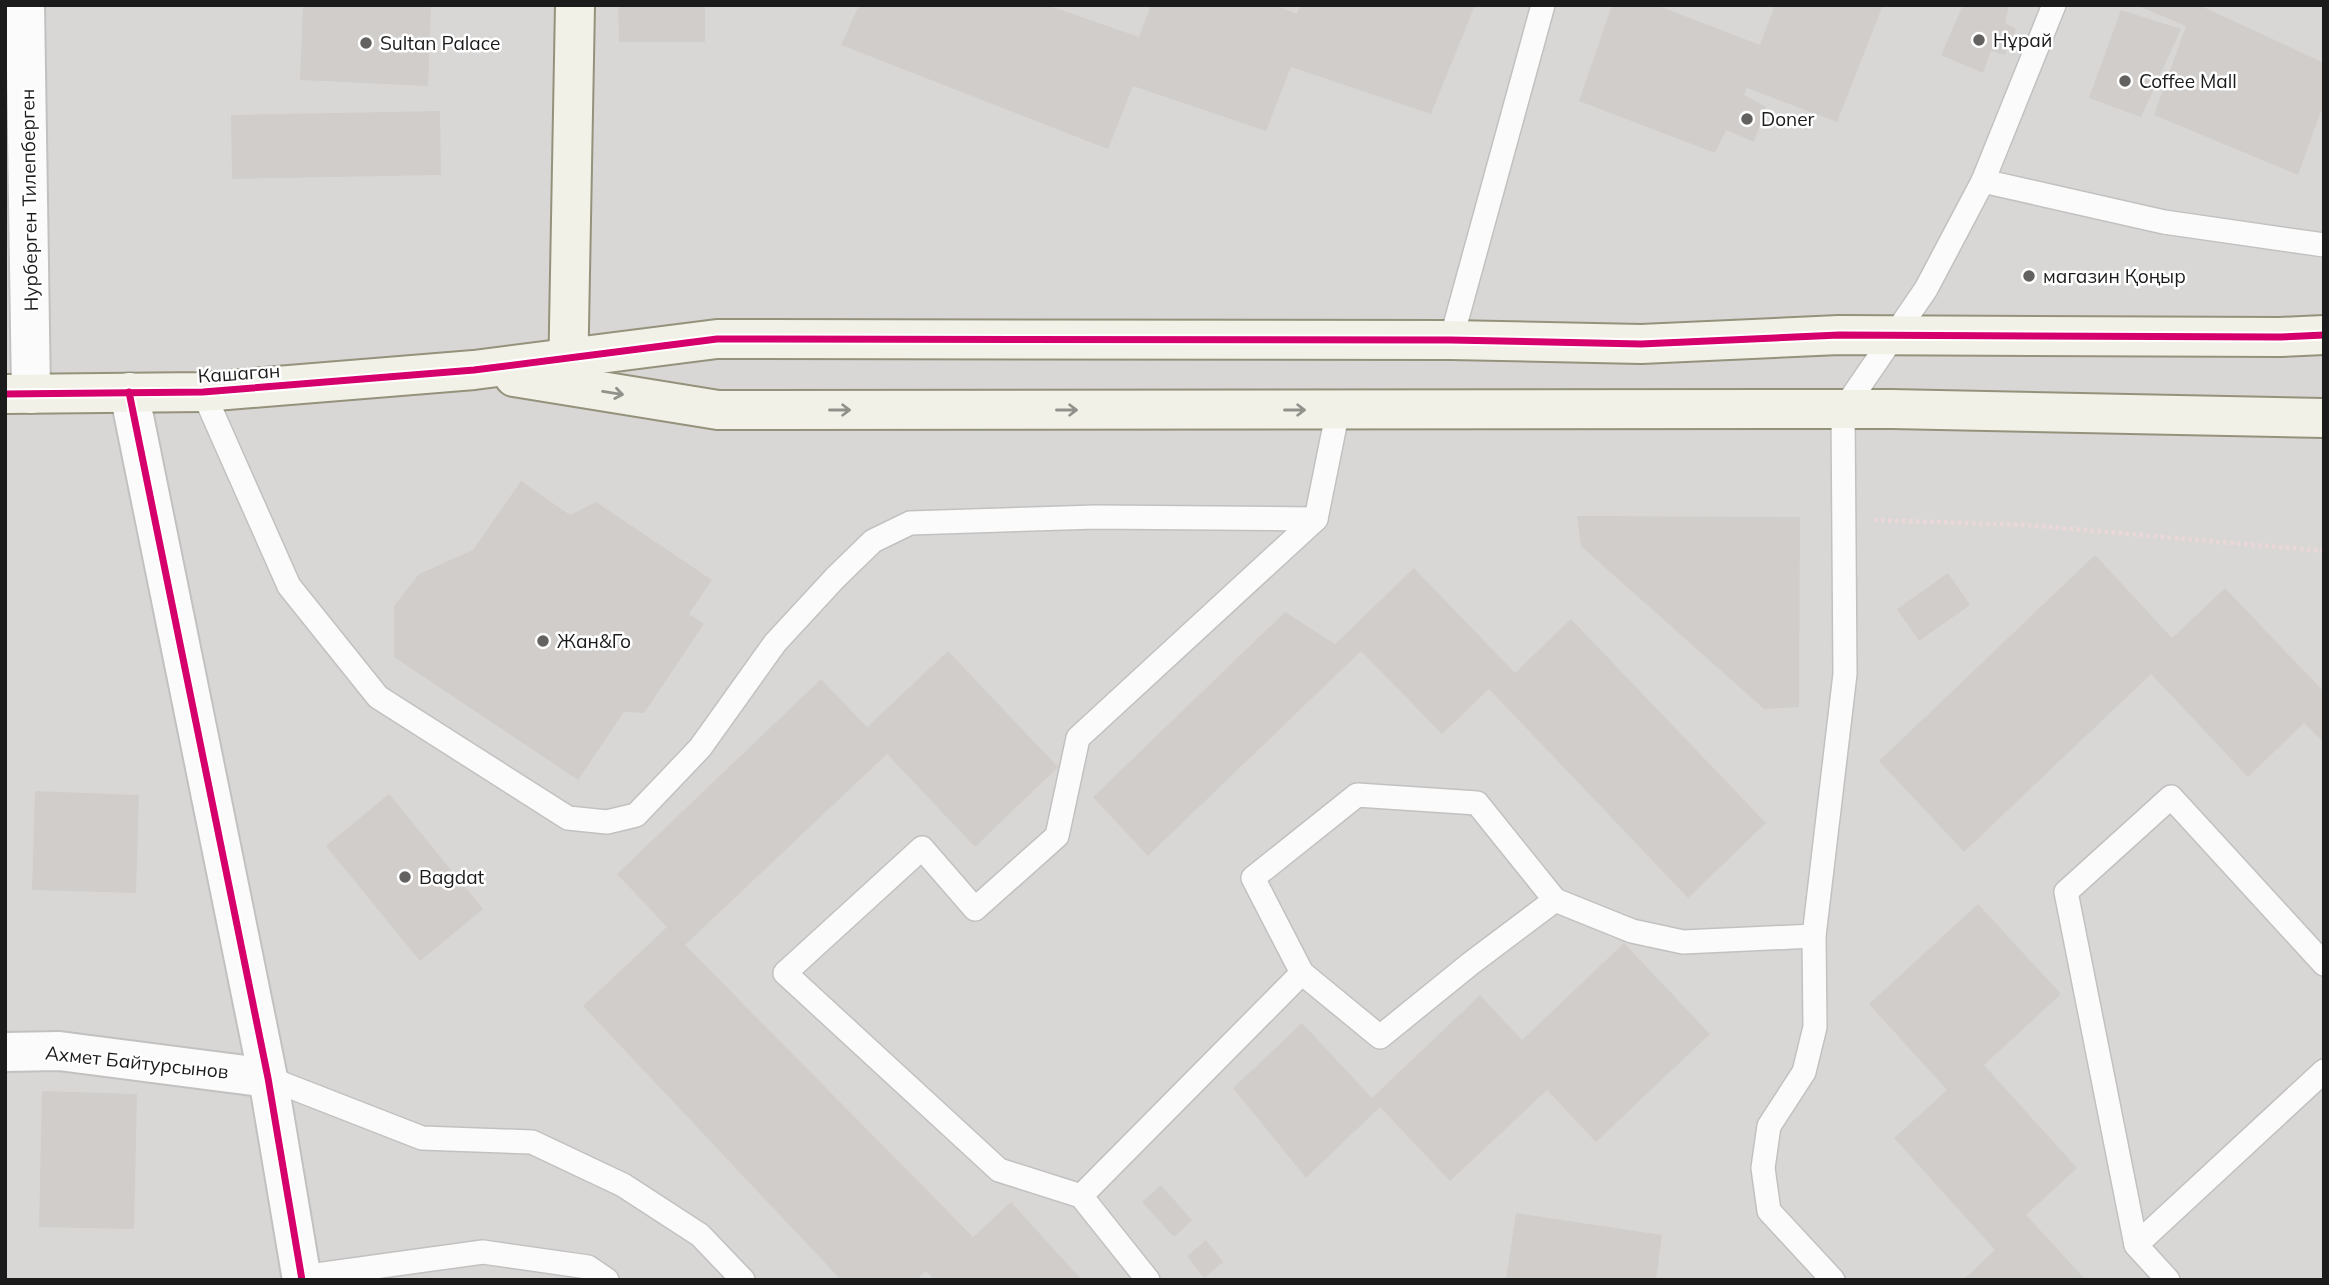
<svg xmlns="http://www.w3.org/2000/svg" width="2329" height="1285" font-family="Mulish,sans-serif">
  <rect width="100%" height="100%" fill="#eae7e4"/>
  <rect fill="#d9d7d5" x="5" y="5" width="2319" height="1275"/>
  <g fill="#d1cdca">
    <polygon points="303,5 431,5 428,86 300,80"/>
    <polygon points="618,5 705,5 705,42 619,42"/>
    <polygon points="859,5 1047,5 1139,37 1151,5 1274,5 1297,14 1300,5 1475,5 1431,114 1291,67 1266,131 1133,86 1108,149 841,45"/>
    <polygon points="1612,5 1656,5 1760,45 1775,5 1883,5 1837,122 1747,88 1744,95 1766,107 1754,142 1726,130 1715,153 1579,101"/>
    <polygon points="1963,5 2009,5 2005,23 2016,29 2005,55 1991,51 1983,73 1941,55"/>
    <polygon points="2136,5 2199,5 2324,63 2324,112 2321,111 2298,175 2154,115 2186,26"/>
    <polygon points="2121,10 2181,29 2141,117 2089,98"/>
    <polygon points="440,111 441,175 232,179 231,115"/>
    <polygon points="521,481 570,515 596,502 712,580 689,614 704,624 644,713 624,712 578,780 394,657 394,606 419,574 473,550"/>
    <polygon points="1577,516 1800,517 1799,707 1764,709 1581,546"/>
    <polygon points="2095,555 2172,638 2225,588 2324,692 2324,743 2304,723 2248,777 2151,674 1964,852 1879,761"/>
    <polygon points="1414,568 1515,673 1571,619 1766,823 1688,898 1489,689 1442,734 1361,651 1148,856 1093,797 1285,612 1335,644"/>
    <polygon points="1948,573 1970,605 1919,641 1897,609"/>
    <polygon points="948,651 1058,767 975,847 887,754 685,945 973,1237 1011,1202 1082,1280 934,1280 926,1271 916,1280 841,1280 583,1006 667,927 617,874 821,679 867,727"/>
    <polygon points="35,791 139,795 136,893 32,890"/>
    <polygon points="389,794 483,909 420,961 326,846"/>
    <polygon points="1978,904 2061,994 1984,1065 2077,1168 2026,1215 2086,1280 1963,1280 1995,1250 1894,1138 1947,1090 1869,1004"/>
    <polygon points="1624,943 1710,1034 1596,1142 1547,1090 1450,1181 1380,1107 1306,1178 1233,1088 1302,1023 1372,1098 1480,995 1522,1040"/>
    <polygon points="42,1091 137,1094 134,1229 39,1227"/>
    <polygon points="1161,1185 1192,1220 1174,1237 1142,1202"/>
    <polygon points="1516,1213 1662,1235 1656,1280 1506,1280"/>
    <polygon points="1206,1240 1223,1262 1204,1278 1187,1256"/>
  </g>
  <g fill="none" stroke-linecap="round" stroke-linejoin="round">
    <g stroke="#c2c1c0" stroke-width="26">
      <g id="lane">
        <polyline points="1983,181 2164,222 2324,245"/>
        <polyline points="1451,340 1543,5"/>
        <polyline points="203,392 289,586 378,697 568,818 607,822 636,815 700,748 775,643 835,578 873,541 910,523 1096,517 1316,519"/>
        <polygon points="1357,795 1477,803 1555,900 1470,964 1380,1037 1302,973 1253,878"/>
        <polyline points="1555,900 1632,931 1683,942 1814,936"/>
        <polyline points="268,1078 422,1138 532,1142 623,1185 700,1235 743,1280"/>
        <polyline points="1081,1196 1302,973"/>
        <polyline points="2136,1245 2324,1071"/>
        <polyline points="302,1277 483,1252 588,1267 607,1280"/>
        <polyline points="1148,1280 1081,1196 999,1170 785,973 922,848 975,909 1057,836 1078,738 1316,519 1338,410"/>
        <polyline points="1833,1280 1769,1211 1763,1168 1769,1126 1804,1072 1815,1027 1814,936 1845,674 1843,410 1926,289 1983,181 2054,5"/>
        <polyline points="2168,1280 2136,1245 2066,892 2171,797 2324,964"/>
      </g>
    </g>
    <g stroke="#c2c1c0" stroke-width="42">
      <g id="street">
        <polyline points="25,5 31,394"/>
        <polyline points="129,392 268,1078 302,1280"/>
        <polyline points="5,1052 59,1051 268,1078"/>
      </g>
    </g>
    <g stroke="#95927c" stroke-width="42">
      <g id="secondary">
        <polyline points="514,377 718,410 1892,409 2324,418"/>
        <polyline points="568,381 575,5"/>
        <polyline points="5,394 203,392 474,370 717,339 1451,340 1641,344 1839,335 2280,337 2324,335"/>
      </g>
    </g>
    <polyline stroke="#ead7d7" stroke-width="4.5" stroke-dasharray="3.5 3.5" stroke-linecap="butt" points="1874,520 2026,525 2324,551"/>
    <use href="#lane" stroke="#fcfbfb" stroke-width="23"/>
    <use href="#street" stroke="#fcfbfb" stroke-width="38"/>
    <use href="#secondary" stroke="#f2f1e8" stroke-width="38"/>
    <g stroke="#fff" stroke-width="11">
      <g id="cycleway">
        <polyline points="129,392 268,1078 302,1280"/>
        <polyline points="5,394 203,392 474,370 717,339 1451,340 1641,344 1839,335 2280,337 2324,335"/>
      </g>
    </g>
    <use href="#cycleway" stroke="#d6006c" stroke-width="7"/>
  </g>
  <defs><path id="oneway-shaft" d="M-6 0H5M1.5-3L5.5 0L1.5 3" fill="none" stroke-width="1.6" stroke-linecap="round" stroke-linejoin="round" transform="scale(1.75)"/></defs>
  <g stroke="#91918c">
    <use href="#oneway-shaft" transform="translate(613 393) rotate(9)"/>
    <use href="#oneway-shaft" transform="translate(840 410)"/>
    <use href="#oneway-shaft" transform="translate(1067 410)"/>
    <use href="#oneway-shaft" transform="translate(1295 410)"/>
  </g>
  <g fill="#636261" stroke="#fff" stroke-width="2.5">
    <circle cx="1979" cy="40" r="7"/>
    <circle cx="366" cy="43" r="7"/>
    <circle cx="2125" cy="81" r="7"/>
    <circle cx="1747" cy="119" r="7"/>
    <circle cx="2029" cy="276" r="7"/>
    <circle cx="543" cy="641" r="7"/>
    <circle cx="405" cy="877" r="7"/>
  </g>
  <g text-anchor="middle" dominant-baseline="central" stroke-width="5" stroke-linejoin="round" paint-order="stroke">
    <g font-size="19" fill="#1b1b1b" stroke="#fff" text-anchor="start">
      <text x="1993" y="40">Нұрай</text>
      <text x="380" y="43">Sultan Palace</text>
      <text x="2139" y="81">Coffee Mall</text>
      <text x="1761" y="119">Doner</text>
      <text x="2043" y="276">магазин Қоңыр</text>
      <text x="557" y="641">Жан&amp;Го</text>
      <text x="419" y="877">Bagdat</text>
    </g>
    <g font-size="19" fill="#1b1b1b" stroke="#fff">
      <text transform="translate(29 200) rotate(-91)">Нурберген Тилепберген</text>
      <text transform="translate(239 373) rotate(-4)">Кашаган</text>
      <text transform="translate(137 1062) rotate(6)">Ахмет Байтурсынов</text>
    </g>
  </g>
  <rect width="2329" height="1285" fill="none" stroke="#1b1b1b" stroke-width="14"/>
</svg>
